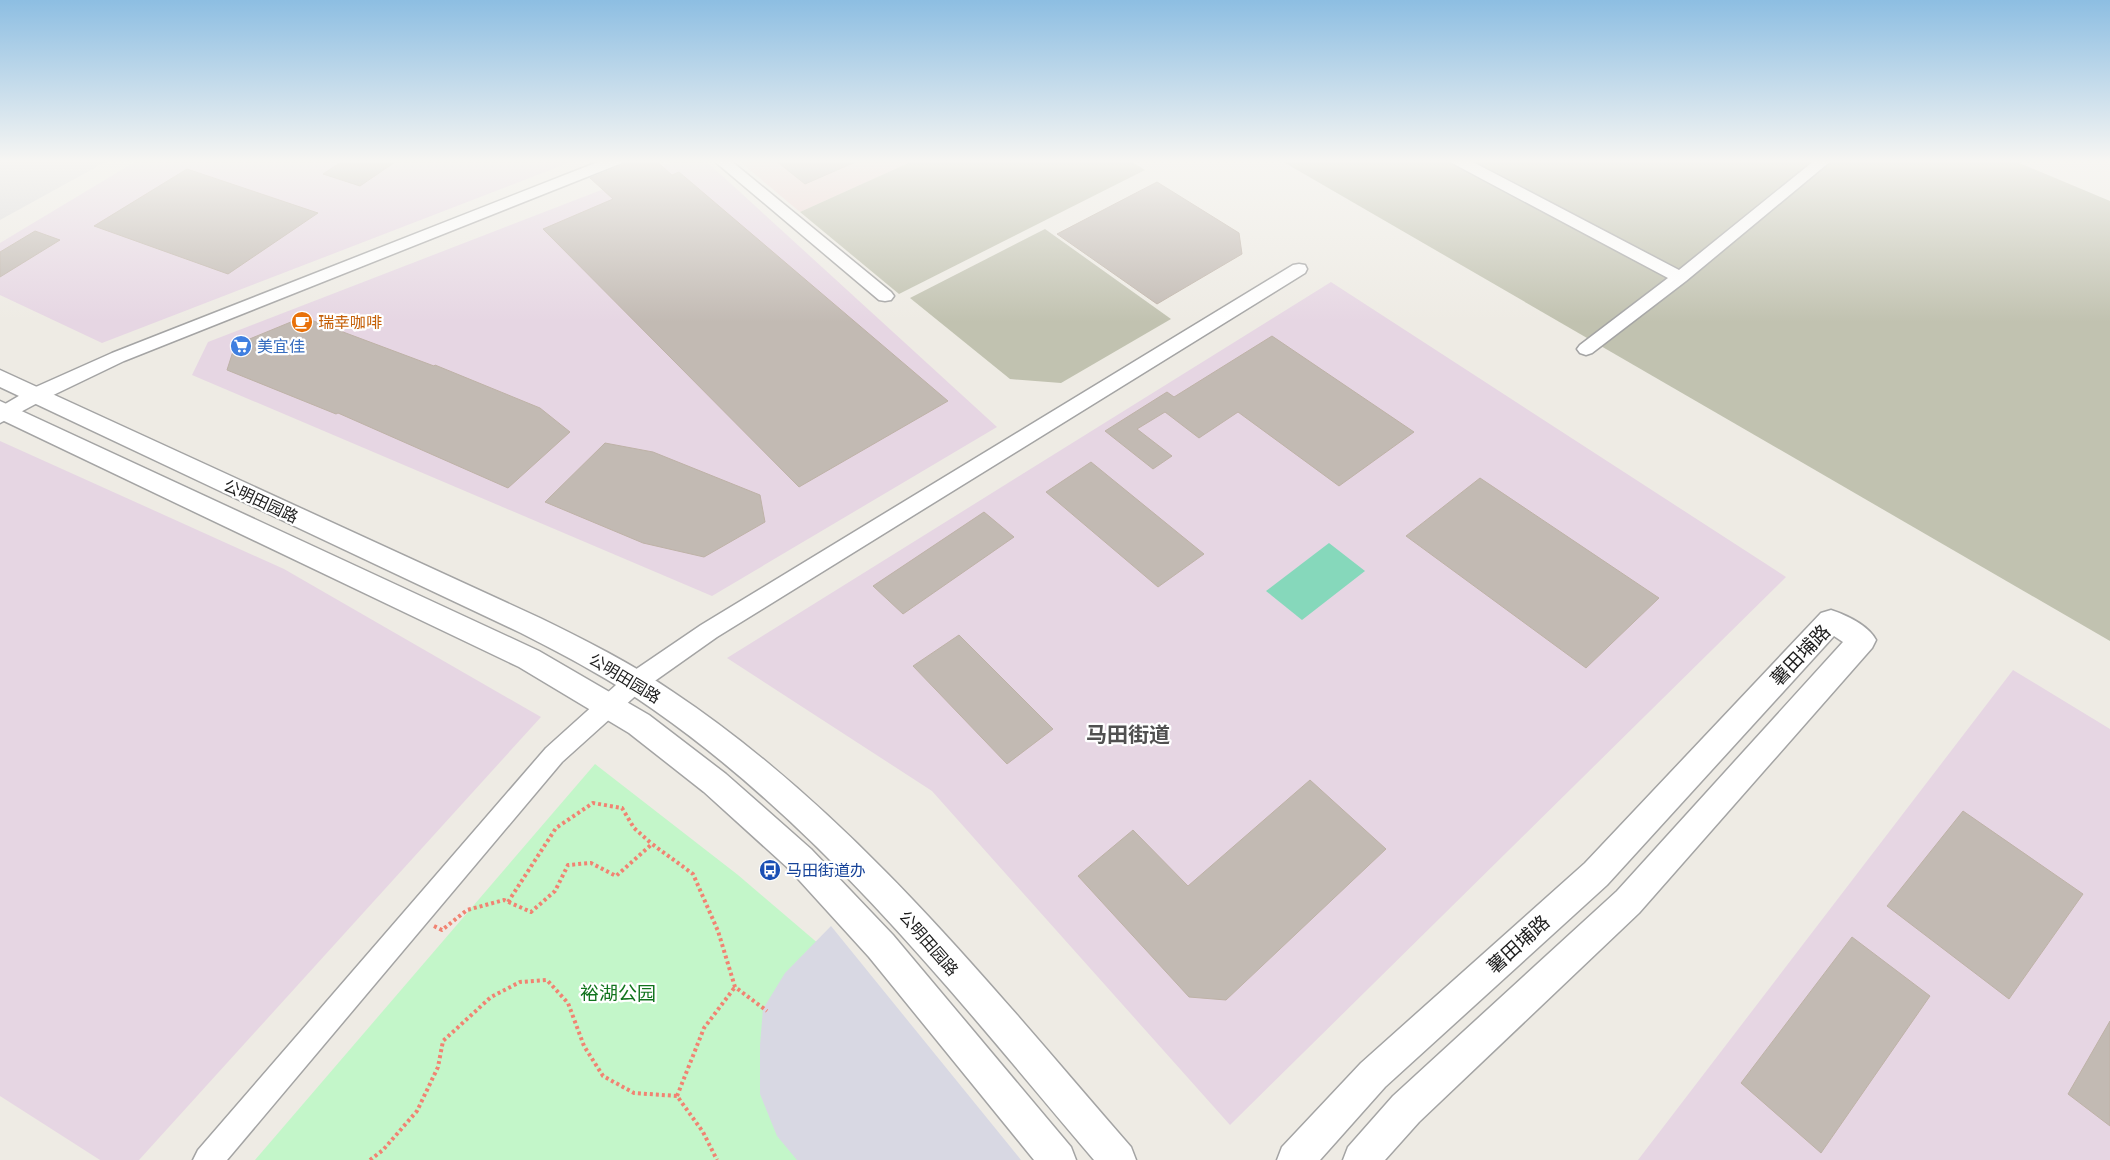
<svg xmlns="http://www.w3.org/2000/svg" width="2110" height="1160" font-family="'Archivo Narrow','Noto Sans SC',sans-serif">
  <rect width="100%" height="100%" fill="#eeebe4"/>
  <polygon fill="#dbdada" points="0,160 109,160 0,220"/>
  <polygon fill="#eed6d4" points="738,160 915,160 800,212"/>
  <g fill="#e6d6e3">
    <polygon points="138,160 576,160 102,343 0,295 0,243"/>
    <polygon points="679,160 707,162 997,427 712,596 192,375 208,342"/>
    <polygon points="1331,282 1786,577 1230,1125 932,791 727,658"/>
    <polygon points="0,441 284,569 541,717 139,1160 100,1160 0,1096"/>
    <polygon points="2013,670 2110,729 2110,1160 1638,1160"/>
  </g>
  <g fill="#c1c2b0">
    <polygon points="915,160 1129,160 1145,170 899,294 800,212"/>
    <polygon points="1280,160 2012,160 2110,201 2110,641"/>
    <polygon points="1045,229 1171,319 1061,383 1010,379 910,298"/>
  </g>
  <polygon fill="#c3f6c9" points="595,764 738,875 847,968 996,1160 255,1160"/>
  <polygon fill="#86d8bb" points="1329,543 1365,571 1302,620 1266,591"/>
  <polygon fill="#d8d8e3" points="831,926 1021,1160 797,1160 777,1136 760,1094 760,1045 763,1009 785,973"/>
  <g fill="#c2bab3" stroke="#beb2a7">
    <polygon points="344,160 398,160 360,186 323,174"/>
    <polygon points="627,160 655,160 672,175 679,172 948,401 799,487 543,229 613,199 590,178 623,165"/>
    <polygon points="775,160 860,160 805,184"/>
    <polygon points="187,169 318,213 228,274 94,226"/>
    <polygon points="1157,182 1239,233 1242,254 1157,304 1057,234"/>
    <polygon points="35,231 60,240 0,277 0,252"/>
    <polygon points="303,317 434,366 435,365 540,408 570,432 508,488 338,413 336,414 227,370 235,345"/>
    <polygon points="1272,336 1414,432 1339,486 1238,412 1199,438 1165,412 1137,429 1172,456 1153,469 1105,431 1167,392 1174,397"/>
    <polygon points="605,443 653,452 760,495 765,522 704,557 643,543 545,502"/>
    <polygon points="1091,462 1204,554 1158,587 1046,492"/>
    <polygon points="1480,478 1659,598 1586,668 1406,536"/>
    <polygon points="984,512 1014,537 903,614 873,586"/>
    <polygon points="959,635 1053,729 1007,764 913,666"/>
    <polygon points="1310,780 1386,849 1226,1000 1189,997 1078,876 1133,830 1188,886"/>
    <polygon points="1963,811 2083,894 2009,999 1887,906"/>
    <polygon points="1852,937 1930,996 1821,1153 1741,1083"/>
    <polygon points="2110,1021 2110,1126 2068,1094"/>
  </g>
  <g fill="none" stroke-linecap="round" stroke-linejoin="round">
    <g stroke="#a4a4a4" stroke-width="3">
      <g id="minor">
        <polygon points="603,160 625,160 622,163 124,361 43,400 0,423 0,407 29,390 112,353"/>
        <polygon points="713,160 730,160 891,292 894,296 891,300 885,301 879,300"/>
        <polygon points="1449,160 1469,160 1679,270 1815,160 1832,160 1686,281 1592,353 1586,355 1580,353 1577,349 1580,345 1668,278 1452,163"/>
        <polygon points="1299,264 1305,265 1307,269 1305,273 717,637 642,690 562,762 227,1160 193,1160 198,1150 546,748 626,676 701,625 1293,265"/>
      </g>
    </g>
    <g stroke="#a4a4a4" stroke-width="3">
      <g id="tertiary">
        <path d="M0,370L540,618C585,640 631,663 673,692C853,812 990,985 1131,1147L1136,1160H1094C958,1000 827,831 654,710C612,680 566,656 521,633L0,387Z"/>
        <polygon points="0,401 539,651 649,715 726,774 811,849 893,935 1071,1147 1076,1160 1034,1160 869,957 789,869 704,792 629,733 519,667 0,419"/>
        <path d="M1831,610C1846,615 1868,625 1876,640L1872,648L1639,913L1419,1122L1385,1160H1343L1348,1147L1393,1096L1617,891L1843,642L1834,636L1607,885L1385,1087L1320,1160H1277L1282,1147L1361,1063L1585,863L1821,613Z"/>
      </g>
    </g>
    <g stroke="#f18372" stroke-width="4" stroke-dasharray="3 3" stroke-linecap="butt">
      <polyline points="508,902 556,828 593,803 622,808 634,828 652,844"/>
      <polyline points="434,926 442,930 467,910 504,900 531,912 555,891 568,865 591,863 616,876 652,844 693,874 718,931 735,987 767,1011"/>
      <polyline points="677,1096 704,1028 735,987"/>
      <polyline points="370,1160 383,1150 417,1111 438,1067 443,1041 491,997 520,982 547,980 568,1003 584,1046 603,1076 634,1093 677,1096 703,1132 717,1160"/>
    </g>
    <use href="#minor" fill="#fff" fill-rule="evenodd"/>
    <use href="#tertiary" fill="#fff" fill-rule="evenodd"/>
  </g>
  <linearGradient id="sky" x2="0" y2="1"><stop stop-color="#8dbee2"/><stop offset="0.5" stop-color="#f7f6f3"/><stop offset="1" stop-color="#f7f6f3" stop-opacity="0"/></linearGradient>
  <rect width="2110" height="322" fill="url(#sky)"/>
  <defs>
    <g id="cafe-disc" transform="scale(1.125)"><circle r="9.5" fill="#e8710a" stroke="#fff"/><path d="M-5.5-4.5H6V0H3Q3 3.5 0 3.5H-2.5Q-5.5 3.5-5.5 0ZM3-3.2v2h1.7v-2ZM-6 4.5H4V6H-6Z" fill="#fff"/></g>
    <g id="supermarket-disc" transform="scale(1.125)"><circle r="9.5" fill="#3f7fe0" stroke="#fff"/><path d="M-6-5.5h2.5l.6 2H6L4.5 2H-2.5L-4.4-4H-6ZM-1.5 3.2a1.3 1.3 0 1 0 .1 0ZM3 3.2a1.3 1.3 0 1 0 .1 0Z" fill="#fff"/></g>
    <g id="bus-disc" transform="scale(1.125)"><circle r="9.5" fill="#1a4fb4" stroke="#fff"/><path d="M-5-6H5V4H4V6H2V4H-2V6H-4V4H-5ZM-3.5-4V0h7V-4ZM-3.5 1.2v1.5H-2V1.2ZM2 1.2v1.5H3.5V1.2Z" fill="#fff"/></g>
  </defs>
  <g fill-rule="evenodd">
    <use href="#cafe-disc" x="302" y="322"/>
    <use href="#supermarket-disc" x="241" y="346"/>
    <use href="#bus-disc" x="770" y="870"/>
  </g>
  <g text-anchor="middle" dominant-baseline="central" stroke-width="4.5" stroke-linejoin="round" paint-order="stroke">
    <g font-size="16" fill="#c56008" stroke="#fff" text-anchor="start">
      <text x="318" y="322">瑞幸咖啡</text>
    </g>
    <g font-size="16" fill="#366cbe" stroke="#fff" text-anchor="start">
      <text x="257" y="346">美宜佳</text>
    </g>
    <g font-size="16" fill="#1d1d1d" stroke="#fff">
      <text transform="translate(261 501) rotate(25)">公明田园路</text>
      <text transform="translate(625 678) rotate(31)">公明田园路</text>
      <text transform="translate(929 943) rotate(49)">公明田园路</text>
    </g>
    <g font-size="16" fill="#164399" stroke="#fff" text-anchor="start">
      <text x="786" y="870">马田街道办</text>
    </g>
    <g font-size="19" fill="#1d1d1d" stroke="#fff">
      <text transform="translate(1800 655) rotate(-46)">薯田埔路</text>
      <text transform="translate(1518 944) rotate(-42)">薯田埔路</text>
    </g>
    <g font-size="19" fill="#12741e" stroke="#fff">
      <text x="618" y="993">裕湖公园</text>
    </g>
    <g font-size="21" font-weight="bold" fill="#505050" stroke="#fff">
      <text x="1128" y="734">马田街道</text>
    </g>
  </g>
</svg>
